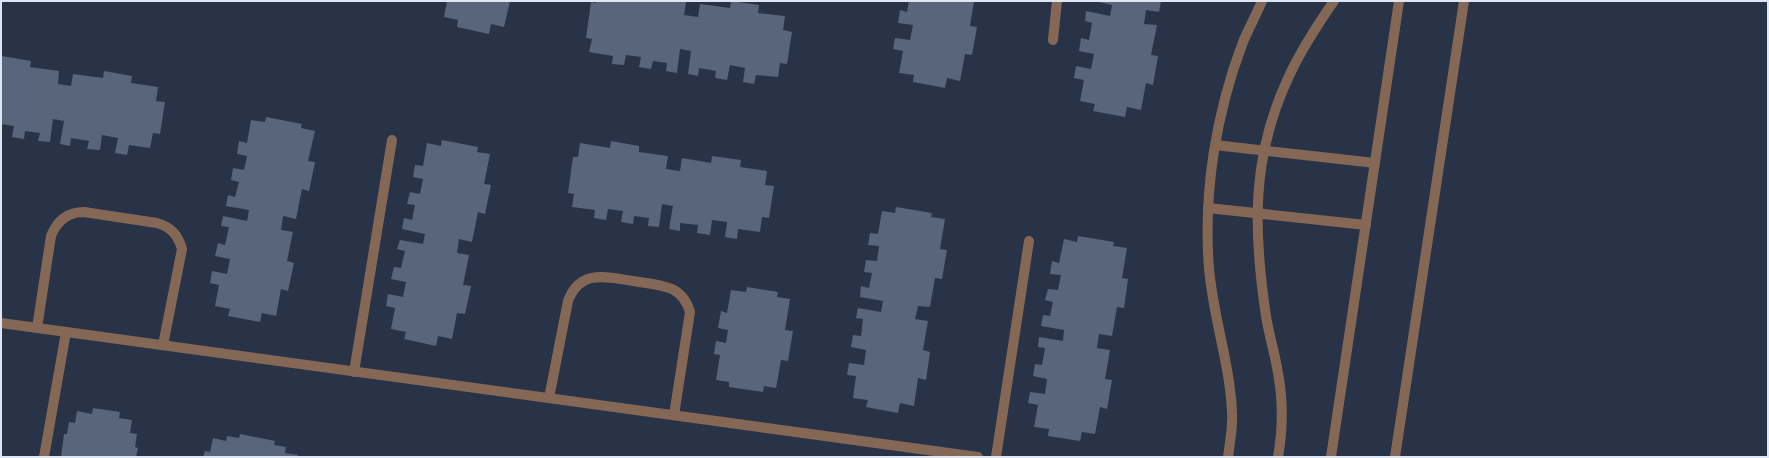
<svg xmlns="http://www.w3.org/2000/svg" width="1769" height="458" font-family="Lato,sans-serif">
  <rect width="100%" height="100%" fill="#283347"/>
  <g fill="#58657b">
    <polygon points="447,1 510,1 504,27 491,24 489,34 457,27 458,20 444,17"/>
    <polygon points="596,1 686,2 684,15 698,17 700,4 730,8 731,1 759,5 758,13 785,16 783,30 792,32 787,64 780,63 778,77 756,75 754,84 743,82 745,68 730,65 727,80 715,78 716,71 699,68 698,76 688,74 691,51 680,49 677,73 666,71 667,63 653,61 651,69 639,67 641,57 626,55 624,65 612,64 613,56 589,52 592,39 586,38 591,2 596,3"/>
    <polygon points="909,1 974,1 970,26 977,27 972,55 965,54 960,81 947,78 945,88 913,82 914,75 899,73 903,51 893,49 895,38 910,40 913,25 898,23 900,10 907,12"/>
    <polygon points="1094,1 1161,1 1159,12 1146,10 1144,24 1157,25 1151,55 1158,56 1153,85 1146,83 1141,110 1127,107 1125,117 1093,111 1095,104 1080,101 1084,80 1074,78 1076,66 1091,69 1094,54 1079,51 1081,38 1089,40 1092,23 1085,21 1086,11 1110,16 1112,5"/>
    <polygon points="2,56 31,61 30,67 59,71 58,84 71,86 73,74 103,78 104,71 132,76 131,83 158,87 156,101 165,102 160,134 153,133 150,148 129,145 127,155 115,153 118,138 102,135 100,150 87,149 89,141 71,138 70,146 60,144 64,121 53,119 50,142 38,141 40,133 25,131 24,139 12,137 14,126 1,124"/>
    <polygon points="266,117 302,124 301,128 315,131 308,161 315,162 309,191 302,189 296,219 283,216 281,230 293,232 287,261 294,263 288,291 281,289 276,316 262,313 260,322 228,316 230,309 215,306 219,285 210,283 212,271 227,274 230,259 215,256 218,243 225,245 229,227 221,226 223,216 247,221 249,210 226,206 228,195 235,197 239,182 231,180 233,168 244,170 247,156 237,154 239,141 247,143 251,120 265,122"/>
    <polygon points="442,140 478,147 477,152 490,154 484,184 491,185 485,214 478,212 472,242 459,239 457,253 469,255 463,285 471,286 465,314 457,313 452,339 438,336 436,346 404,339 406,332 391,329 395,308 386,306 388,294 403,297 406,282 391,279 394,267 401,268 405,251 397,249 400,240 423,244 425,234 402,229 404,218 412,220 415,205 407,204 410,192 420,194 423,179 413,177 415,165 423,166 427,143 441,146"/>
    <polygon points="611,141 639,146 639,152 668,156 666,169 680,171 682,158 711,163 712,156 741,160 740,167 767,171 765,185 774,186 769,218 762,217 760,232 738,229 737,239 725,237 727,222 712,220 710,235 697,233 698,225 680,223 680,231 669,229 673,206 662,204 659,227 648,226 649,218 634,216 633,224 621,222 623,211 608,209 606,220 594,218 595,210 572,207 574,194 568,193 573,157 578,157 580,143 610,148"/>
    <polygon points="896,207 932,213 931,217 945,219 940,249 947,250 942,279 935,278 930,307 918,306 915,319 928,321 923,350 930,352 926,380 918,378 914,406 900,403 898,413 866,407 868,400 853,398 856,376 847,375 849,363 864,365 866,350 851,347 853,335 861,336 863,319 856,318 858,308 881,312 883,301 860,297 861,286 869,288 872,273 864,272 866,260 877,261 879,246 868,245 870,233 878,234 882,211 895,213"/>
    <polygon points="1078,236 1114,242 1113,246 1127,248 1122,278 1128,279 1124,308 1117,307 1112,336 1099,334 1097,348 1110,350 1105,379 1112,380 1107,409 1100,407 1095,434 1082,432 1080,441 1048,436 1049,429 1034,427 1038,405 1028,403 1030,392 1045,394 1047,379 1033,376 1035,364 1042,365 1045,348 1038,347 1039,337 1063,341 1064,330 1041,326 1043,315 1050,316 1053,302 1045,300 1048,289 1058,290 1061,275 1050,274 1052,261 1059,263 1064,239 1077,242"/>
    <polygon points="747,287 778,292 777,297 790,299 785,330 793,331 788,361 781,360 776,388 764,386 763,392 729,387 729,382 716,380 720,355 714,354 716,341 726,343 728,330 718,328 721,311 727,313 731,290 746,292"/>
    <polygon points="93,408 120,412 119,418 132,420 130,433 137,434 135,447 138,448 136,457 61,457 64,434 67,434 69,422 75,423 77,411 92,414"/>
    <polygon points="240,434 275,441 274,445 286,447 285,453 298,455 298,457 203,457 205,451 210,452 213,438 226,441 227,436 239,438"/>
  </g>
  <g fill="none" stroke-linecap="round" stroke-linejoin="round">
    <g stroke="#846855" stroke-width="10">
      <polyline points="1053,40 1057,1"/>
      <path d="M37,328L51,236C57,221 67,212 84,212L157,223C171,227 178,235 182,249L163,345"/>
      <polyline points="354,372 392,140"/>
      <path d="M549,398L568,301C580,269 605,277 633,281C646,283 660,284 672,289C682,294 687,301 690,312L674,415"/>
      <polyline points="44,457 66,332"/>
      <polyline points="996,457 1029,241"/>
    </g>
    <g stroke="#846855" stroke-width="10">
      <polyline points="1215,145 1375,163"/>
      <polyline points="1208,208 1366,225"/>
      <polyline points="1,323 978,457"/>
      <path d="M1228,457C1230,442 1233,427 1232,412C1230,364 1213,317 1209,268C1203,193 1216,113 1243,42C1249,28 1256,15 1262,1"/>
      <path d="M1278,457C1283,429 1283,400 1278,373C1275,354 1269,335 1266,316C1253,229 1251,155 1290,74C1302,49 1318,24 1334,1"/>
    </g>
    <g stroke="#846855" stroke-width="10">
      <polyline points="1331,457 1399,1"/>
      <polyline points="1395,457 1464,1"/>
    </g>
  </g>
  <rect width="1769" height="458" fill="none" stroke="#dfe6f3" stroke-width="4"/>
</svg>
